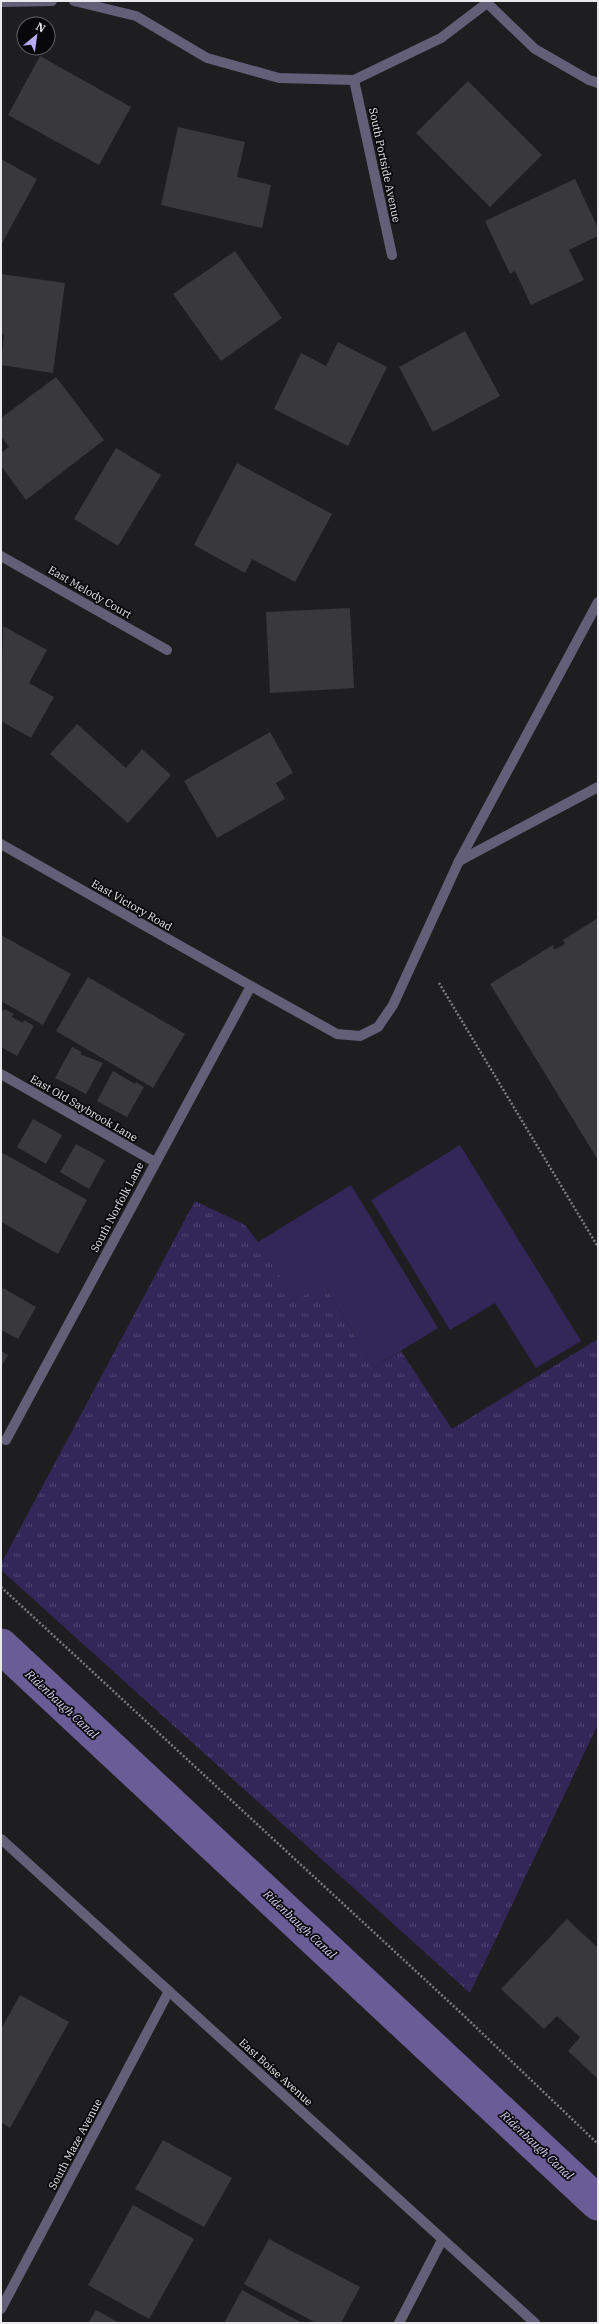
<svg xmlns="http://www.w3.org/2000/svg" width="599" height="2324" font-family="'IBM Plex Serif',serif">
  <defs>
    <pattern id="grass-tufts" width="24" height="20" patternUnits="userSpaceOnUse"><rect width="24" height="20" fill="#332759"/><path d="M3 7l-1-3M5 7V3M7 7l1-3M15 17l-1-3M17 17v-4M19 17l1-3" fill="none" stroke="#514671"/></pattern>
  </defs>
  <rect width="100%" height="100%" fill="#1e1e21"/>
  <polygon fill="url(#grass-tufts)" points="195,1201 245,1225 258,1242 324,1284 374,1367 401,1351 452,1429 598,1339 598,1724 470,1993 1,1570 1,1564"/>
  <g fill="#332759">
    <polygon points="460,1145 581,1341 536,1368 495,1303 450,1330 371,1200"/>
    <polygon points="351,1185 438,1328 374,1367 324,1284 295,1301 258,1242"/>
  </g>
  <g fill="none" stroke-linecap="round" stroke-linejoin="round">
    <polyline stroke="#695c97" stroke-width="35" points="1,1646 598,2203"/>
  </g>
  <g fill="#39393d">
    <polygon points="40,56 131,107 99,165 8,115"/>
    <polygon points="468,81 542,155 490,207 416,133"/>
    <polygon points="178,127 245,142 237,177 271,185 262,228 161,205"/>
    <polygon points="1,159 37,179 1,245"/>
    <polygon points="575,179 598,228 598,236 569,250 584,280 531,305 515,271 510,274 485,221"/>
    <polygon points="235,251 282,318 221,361 173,294"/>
    <polygon points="1,274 65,283 53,373 1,365 4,334 1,334"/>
    <polygon points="465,331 500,396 433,432 399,367"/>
    <polygon points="338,342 387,367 348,446 274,409 301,353 326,366"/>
    <polygon points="56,377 104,440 26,500 1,466 1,453 9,447 1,436 1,418"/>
    <polygon points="116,448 161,475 118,546 74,519"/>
    <polygon points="237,463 332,514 295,582 252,559 245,573 194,545"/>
    <polygon points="350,608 354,688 270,693 266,612"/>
    <polygon points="3,626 47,650 29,683 54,697 31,738 1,721"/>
    <polygon points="77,724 126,768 142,749 171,775 128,823 50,754"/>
    <polygon points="270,732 293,773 276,783 285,799 217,838 184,781"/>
    <polygon points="598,918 598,1160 490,984 553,945 554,950 565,944 563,940"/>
    <polygon points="1,935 71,974 43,1025 1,1001"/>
    <polygon points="88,977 185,1034 153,1088 56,1031"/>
    <polygon points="4,1009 14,1014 12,1017 23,1023 24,1020 34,1026 17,1056 1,1047 1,1014"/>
    <polygon points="72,1047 82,1052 80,1054 103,1063 86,1094 55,1078"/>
    <polygon points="113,1071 135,1084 136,1082 144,1087 127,1117 97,1101"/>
    <polygon points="33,1119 62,1135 46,1164 17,1147"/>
    <polygon points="76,1144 105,1160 89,1189 60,1172"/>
    <polygon points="1,1152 87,1200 58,1254 1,1222"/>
    <polygon points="3,1288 36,1307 18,1339 1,1330 1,1292"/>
    <polygon points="1,1351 8,1355 1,1367"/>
    <polygon points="567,1919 598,1948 598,2079 568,2051 580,2037 557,2016 544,2029 501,1989"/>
    <polygon points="20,1995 69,2022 10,2128 1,2122 1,2029"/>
    <polygon points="163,2140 232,2178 204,2227 135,2189"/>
    <polygon points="133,2205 194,2239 149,2319 88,2285"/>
    <polygon points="269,2239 360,2287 341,2323 316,2323 244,2284"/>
    <polygon points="242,2290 302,2323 224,2323"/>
    <polygon points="96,2310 119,2323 88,2323"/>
  </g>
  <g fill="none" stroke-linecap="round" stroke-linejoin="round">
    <g stroke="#7d7d80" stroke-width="2.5" stroke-dasharray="2 2" stroke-linecap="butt">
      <polyline points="439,983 598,1247"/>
      <polyline points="1,1587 460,2012 598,2144"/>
    </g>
    <g stroke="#645f79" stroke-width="10">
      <polyline points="459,861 598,787"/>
      <polyline points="251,986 337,1034 360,1036 378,1027 393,1005 459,861 598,602"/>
    </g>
    <g stroke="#645f79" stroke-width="10">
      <polyline points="74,1 136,16 207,58 279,78 354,80 441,38 487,3"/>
      <polyline points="485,1 535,49 589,80 598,83"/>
      <polyline points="1,2 52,1"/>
      <polyline points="354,80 392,255"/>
      <polyline points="1,556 167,650"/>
      <polyline points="1,844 251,986 6,1440"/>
      <polyline points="1,1074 155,1162"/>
      <polyline points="1,2309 169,1991"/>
      <polyline points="399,2323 442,2240"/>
    </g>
    <polyline stroke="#645f79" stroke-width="10" points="1,1839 535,2323"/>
  </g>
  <g text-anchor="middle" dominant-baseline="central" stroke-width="3.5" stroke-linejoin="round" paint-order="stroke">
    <g font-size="11" fill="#eaeaec" stroke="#08080a">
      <text transform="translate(385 165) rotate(78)">South Portside Avenue</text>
      <text transform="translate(90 592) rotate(30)">East Melody Court</text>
      <text transform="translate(132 905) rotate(30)">East Victory Road</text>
      <text transform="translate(84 1108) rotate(30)">East Old Saybrook Lane</text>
      <text transform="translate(117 1207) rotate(-62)">South Norfolk Lane</text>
      <text transform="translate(276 2072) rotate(42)">East Boise Avenue</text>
      <text transform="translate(75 2144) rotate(-62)">South Maze Avenue</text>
    </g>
    <g font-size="12" font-style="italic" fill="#d7d1f5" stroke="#08080a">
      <text transform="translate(62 1704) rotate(43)">Ridenbaugh Canal</text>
      <text transform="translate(300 1924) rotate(43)">Ridenbaugh Canal</text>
      <text transform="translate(537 2145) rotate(43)">Ridenbaugh Canal</text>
    </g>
  </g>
  <rect width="599" height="2324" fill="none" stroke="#eaeaec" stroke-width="4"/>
  <g transform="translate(36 36) rotate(29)"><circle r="19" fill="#08080a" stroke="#626264"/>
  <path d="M0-3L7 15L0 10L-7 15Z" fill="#b9abf7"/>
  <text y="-6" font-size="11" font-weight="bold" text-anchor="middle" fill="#eaeaec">N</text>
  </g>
</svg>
